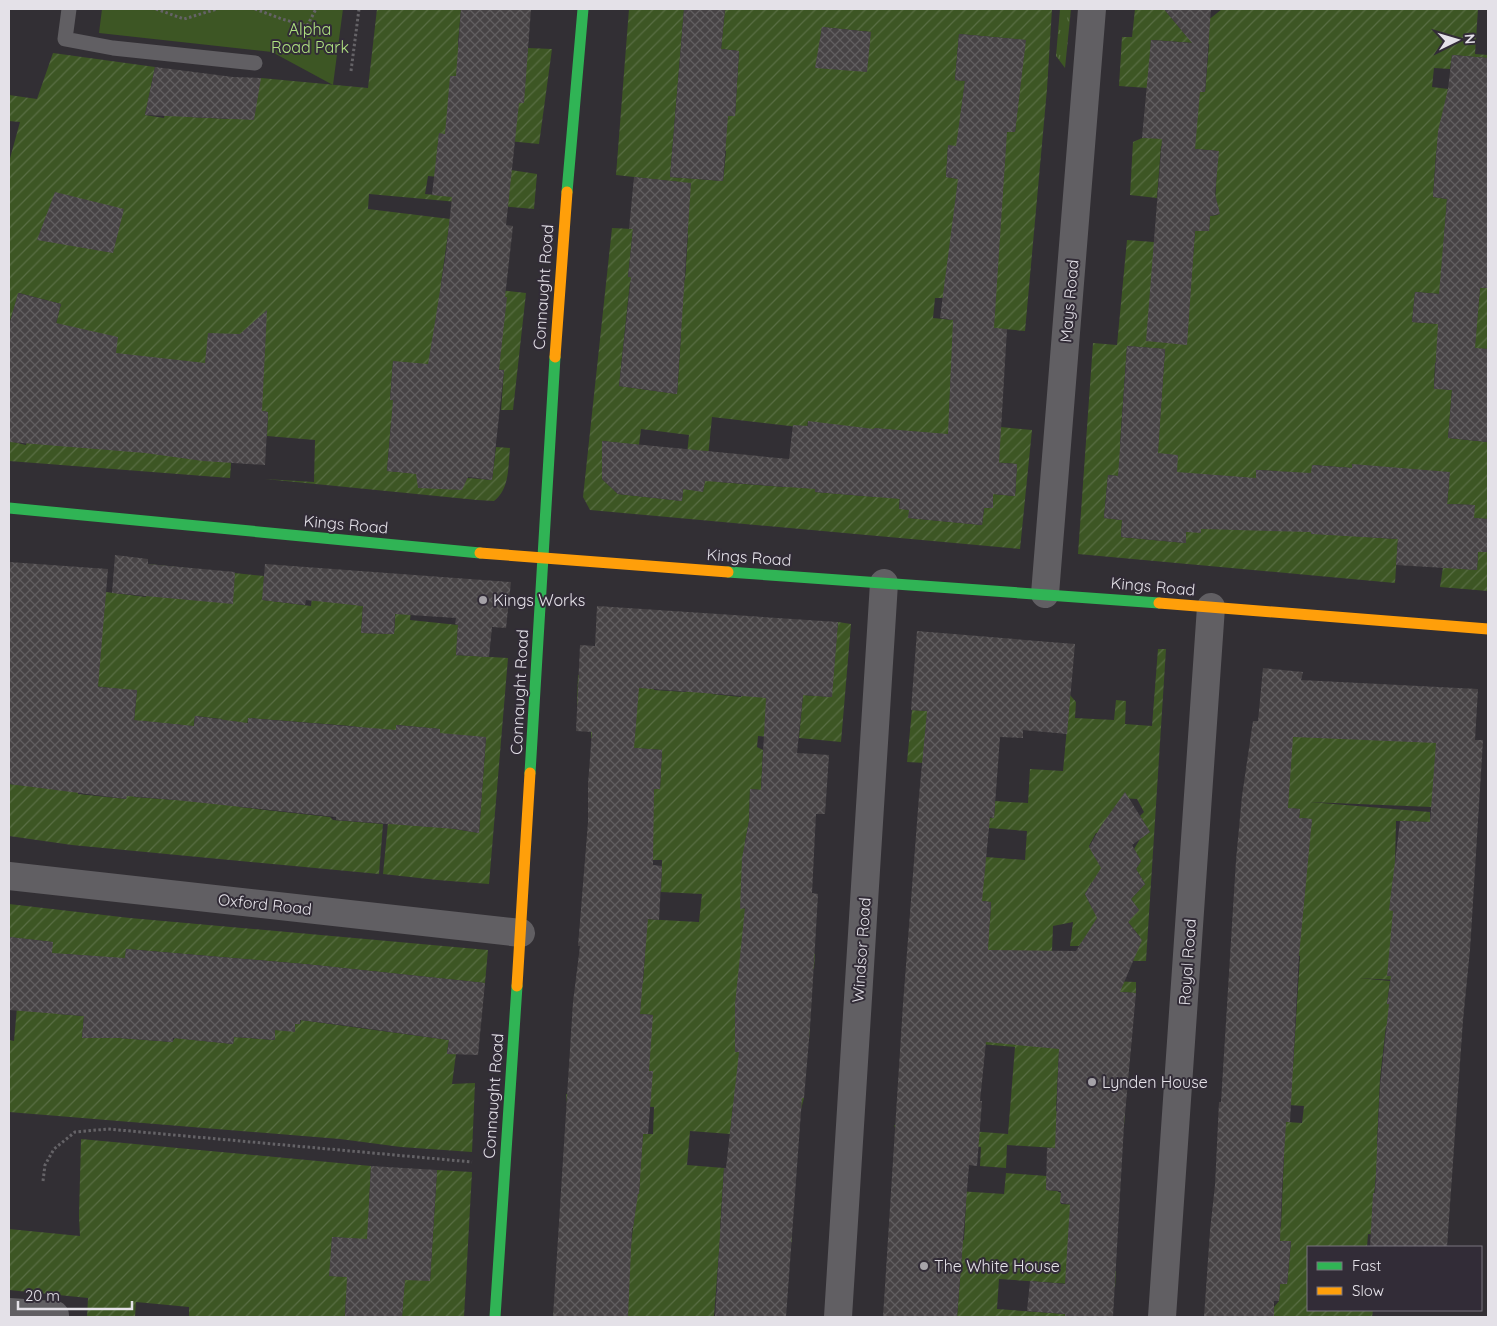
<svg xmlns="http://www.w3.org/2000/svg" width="1497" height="1326" font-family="Quicksand,sans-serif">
  <defs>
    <pattern id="grass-tufts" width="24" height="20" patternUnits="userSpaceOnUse" patternTransform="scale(1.25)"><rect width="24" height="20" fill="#3d5624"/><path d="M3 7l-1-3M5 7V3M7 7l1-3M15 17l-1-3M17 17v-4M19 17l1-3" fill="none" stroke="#596e44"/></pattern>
    <pattern id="garden-furrows" width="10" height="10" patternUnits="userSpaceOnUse" patternTransform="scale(1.25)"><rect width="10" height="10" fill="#3d5624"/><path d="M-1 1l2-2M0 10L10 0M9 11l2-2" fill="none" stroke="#596e44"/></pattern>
    <pattern id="building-cross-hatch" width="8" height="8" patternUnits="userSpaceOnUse" patternTransform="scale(1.25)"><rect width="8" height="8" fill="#474345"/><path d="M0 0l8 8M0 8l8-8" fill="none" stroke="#615e60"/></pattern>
  </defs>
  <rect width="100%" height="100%" fill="#322f34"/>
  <polygon fill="url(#grass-tufts)" points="1060,9 1071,9 1065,68 1056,56"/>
  <polygon fill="#3d5624" points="102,9 343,9 333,85 272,52 99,33"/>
  <g fill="url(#garden-furrows)" fill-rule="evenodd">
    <path d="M377,9H461L458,43L465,77L449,97L523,103L528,48L552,49L539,144L439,134L436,162L450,178L428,176L425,194L508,202L511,170L537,174L534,209L369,194L368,209L450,219L441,284L526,293L513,410H501L504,370L393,362L390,400L434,403L400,423L391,422L387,471L492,480L496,447L510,448C508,466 510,489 494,501L477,500L265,479L314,482L315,440L267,436L268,412L261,411L240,335L230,478L9,461V441L26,445L61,304L19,293L9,324V162L20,122L9,121V95L37,99L53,53L155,67L145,115L164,118L174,70L196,73L190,117L228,119L261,78L368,88Z"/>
    <path d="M629,9H684L670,177L723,181L726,151L710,149L713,115L735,116L739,51L721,49L725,9H1052L1047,89L1025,331L959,325L951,371L949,417L975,419L1001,427L1032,430L1020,549L590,510L583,497L612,228L633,229L628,277L685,280L688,234L674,233L679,182L616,175ZM822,27L871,32L816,68ZM959,34L1025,40L1015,132L959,128L965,81L955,80ZM948,146L965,147L992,324L933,318L935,298H943L959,179L946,177ZM630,282L681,335L677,394L619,386ZM712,417L807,428L808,421L873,448L874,428L901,431L877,497L815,492L816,479L784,487L718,482L707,469L703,491L683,489L682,501L618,494L602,479V441L639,445L641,429L689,435L687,454L708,457ZM903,455L1017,464L1015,496L993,494V508H984L982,525L909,518V510L899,508Z"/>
    <path d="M1135,9H1164L1187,37L1222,9H1478L1475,54L1488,55V58L1452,55L1450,69L1434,68L1432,87L1448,89L1436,154L1433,197L1447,199L1440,294L1415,292L1412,322L1440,324L1475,342L1480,288H1488V349L1454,347L1453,364L1435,363L1434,388L1452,390L1448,438L1487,442L1488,437V519L1474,518V505L1447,504L1449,483L1402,479L1395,583L1078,554L1093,343L1117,345L1127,240L1154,242L1186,345L1195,231H1209L1210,216L1218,215C1219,209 1219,206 1215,202L1218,151L1161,146L1157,198L1130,195L1133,142L1142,138L1200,92H1205L1209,44L1151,40L1148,88L1119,86L1122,37H1132ZM1127,346L1165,349L1158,447L1120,444ZM1352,464L1395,539L1311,533L1312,465L1352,468ZM1256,470L1278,471L1207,516L1256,478ZM1108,475L1140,478L1186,532L1185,543L1121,537L1122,520L1104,518Z"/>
    <polygon points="1478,552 1488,552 1488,591 1440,587 1443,567 1477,570"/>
    <path d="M148,564L264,576L263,600L311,606L312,598L363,606L361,633L394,634L397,588L413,590L410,620L458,625L456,657V655L508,658L489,884L437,880L383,874L388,823L431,827L440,729L397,725L396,731L391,732L351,726L248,718L239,807L330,817L333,820L383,824L379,874L72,845L9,836V784L78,791V794L126,799L137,691L94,686L9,669V612H22L106,592L146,597ZM195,716L222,719L219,744L184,801ZM141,721L182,725L175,800L134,797ZM486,737L479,833L442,827Z"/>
    <polygon points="838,622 851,624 841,742 799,738 803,695 831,697"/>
    <polygon points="1158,649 1166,649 1146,961 1133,961 1140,937 1128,922 1139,910 1131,899 1145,884 1136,869 1141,861 1134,849 1140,839 1150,832 1140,816 1144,812 1137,799 1121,798 1110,834 1096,833 1089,846 1096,859 1111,861 1108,882 1092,882 1085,894 1092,908 1107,909 1079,946 1070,946 1073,922 1053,926 1052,951 1019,951 1050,979 1136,982 1136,993 1089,990 1083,1051 1059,1051 1056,1111 1125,1115 1124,1125 1059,1121 1056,1148 1007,1145 1006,1168 980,1166 981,1147 942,1144 896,1130 894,1125 1008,1134 1015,1047 967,1043 990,920 991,902 971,900 986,857 1025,860 1027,831 976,827 976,817 994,818 995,801 1028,803 1030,769 1063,771 1070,695 1076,702 1075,718 1114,720 1116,700 1126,701 1125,724 1152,726"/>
    <polygon points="687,660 714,683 712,694 741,697 742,690 773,692 769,737 758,736 757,747 763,750 761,790 750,789 749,821 745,842 745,884 741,889 741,908 755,910 753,950 815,954 814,969 740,963 736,1022 810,1028 809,1039 735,1034 735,1052 756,1053 753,1095 804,1098 801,1109 733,1105 730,1134 690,1131 687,1165 724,1168 720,1229 792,1234 792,1242 720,1239 714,1317 553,1317 554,1311 630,1254 635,1210 606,1191 639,1194 640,1176 631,1175 641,1160 643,1134 653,1134 654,1107 567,1103 566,1094 651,1099 643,1071 653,1015 640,1014 641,983 643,983 645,951 625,918 699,922 702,894 661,892 662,860 653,860 635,788 660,789 662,750 634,748 634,741 591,738 591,732 624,733 577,705 578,675 654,676 654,690 686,692"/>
    <polygon points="912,710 954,713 980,766 907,762"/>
    <polygon points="1294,724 1446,729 1432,807 1309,802 1430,812 1430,822 1396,821 1395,864 1426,866 1393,880 1390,904 1397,905 1414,981 1358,978 1390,981 1387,1004 1415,1006 1414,1028 1386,1026 1380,1079 1377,1144 1405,1146 1377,1166 1372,1215 1400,1237 1368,1234 1367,1247 1308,1247 1308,1310 1373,1310 1372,1317 1274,1317 1274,1307 1279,1301 1280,1284 1287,1284 1291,1242 1273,1240 1281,1226 1284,1154 1271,1121 1302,1123 1304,1106 1288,1105 1293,1066 1300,956 1293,955 1312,819 1299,818 1300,809 1242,805"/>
    <polygon points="9,904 130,918 488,950 485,983 304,964 126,949 124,977 91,956 65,954 57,1014 84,1016 82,1038 119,1038 172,1042 175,1038 233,1044 234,1037 275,1040 275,1030 294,1031 295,1024 300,1024 301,1020 449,1040 447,1053 456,1054 452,1084 475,1083 472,1152 401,1147 340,1139 9,1112 9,1040 14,1041 19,985 53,942 9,937"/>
    <polygon points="81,1139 371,1166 369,1204 376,1207 374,1240 332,1237 330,1276 430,1280 437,1170 472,1172 464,1317 402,1317 403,1301 346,1297 345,1317 189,1317 189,1307 136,1302 135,1317 87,1317 88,1298 9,1290 9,1229 80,1236 79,1216"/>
    <polygon points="1006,1173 1047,1176 1046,1190 1057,1191 1061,1193 1061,1204 1119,1207 1119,1213 1070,1210 1078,1269 1116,1271 1115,1287 999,1279 997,1309 1065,1314 1065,1317 957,1317 962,1253 888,1248 946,1238 964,1240 966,1202 942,1190 1004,1194"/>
  </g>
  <g fill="url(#building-cross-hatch)">
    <polygon points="461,9 531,9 524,103 519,103 506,225 513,226 505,297 507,297 499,370 504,370 492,480 468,477 462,490 418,488 416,474 387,471 393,400 390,400 393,361 428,364 435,322 446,252 452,197 432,195 439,133 445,134 450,76 456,76"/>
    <polygon points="684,9 725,9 721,49 739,51 735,116 728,116 723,181 670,177"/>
    <polygon points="1164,9 1211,9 1205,92 1200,92 1195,149 1219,151 1215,194 1220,214 1210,216 1209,231 1195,231 1187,345 1146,341 1162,139 1142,138 1151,40 1192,43"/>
    <polygon points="822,27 871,32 867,72 815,68"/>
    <polygon points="959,34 1026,40 1015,132 1007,132 994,328 1007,329 999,463 1017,464 1015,496 993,494 993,508 984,508 982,525 908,518 909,510 899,509 900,499 815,492 815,489 705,481 703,492 683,489 682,501 618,494 602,479 602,441 789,459 793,425 808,426 808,421 874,429 874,428 948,434 953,320 940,318 958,179 946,177 948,145 956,146 965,81 955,80"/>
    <polygon points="1452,55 1488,58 1488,288 1480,288 1475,348 1488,349 1488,442 1448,438 1452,390 1434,389 1438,324 1412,322 1415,292 1439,294 1447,199 1433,197 1438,131 1448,89"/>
    <polygon points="155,67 233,77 261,78 254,120 145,115"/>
    <polygon points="634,177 691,183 677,394 619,386 631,277 628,277 633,229 629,229"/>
    <polygon points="55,192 124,209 113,253 37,240"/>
    <polygon points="18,293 61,304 56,323 118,337 116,353 205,363 208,333 240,334 267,310 262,411 268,412 265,465 203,461 145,453 9,442 9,326"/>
    <polygon points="1127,346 1165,349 1158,453 1178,455 1177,472 1256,478 1256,470 1311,473 1312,465 1352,468 1352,464 1450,472 1447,504 1475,505 1474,518 1488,519 1488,552 1478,552 1477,570 1396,565 1398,539 1311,534 1311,532 1201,529 1201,533 1186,532 1186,543 1121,537 1122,520 1104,518 1108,475 1118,476"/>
    <polygon points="115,555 148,559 148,564 235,572 233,604 112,593"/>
    <polygon points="9,562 108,569 98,687 137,690 134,720 194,726 195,716 248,723 248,718 396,730 396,725 440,729 440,733 486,737 479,833 456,829 336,820 336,817 175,800 127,796 126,799 9,784"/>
    <polygon points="265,564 511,582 506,628 492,627 489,657 456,655 458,625 455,624 456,618 395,614 394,634 361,633 363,606 306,600 305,605 262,600"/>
    <polygon points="597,606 838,622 832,697 803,695 797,753 829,755 825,814 816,814 812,893 818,894 815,946 810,1028 804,1098 802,1098 786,1317 715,1317 724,1168 726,1168 739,1052 735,1052 735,1004 745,908 740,909 742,858 749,821 750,789 761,790 766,698 639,688 634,748 662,750 660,789 654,789 653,865 662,866 659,920 648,919 640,1014 653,1015 649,1071 653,1071 648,1134 643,1134 639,1194 638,1194 633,1228 632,1228 628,1317 553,1317 573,1002 580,946 578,946 588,822 588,784 592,732 576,731 580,645 595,646"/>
    <polygon points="917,631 1075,644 1067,734 1023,730 1023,738 1000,737 994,818 990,817 982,901 991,902 988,950 1076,951 1097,918 1085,894 1101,868 1089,847 1101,826 1125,792 1150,832 1132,845 1141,861 1136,869 1145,884 1131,899 1139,910 1128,922 1142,940 1120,992 1136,993 1124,1125 1113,1317 1065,1317 1065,1314 1027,1311 1030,1281 1065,1284 1070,1204 1060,1203 1061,1191 1046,1190 1047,1148 1055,1148 1059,1049 986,1042 980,1101 982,1101 977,1166 969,1165 957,1317 883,1317 903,1004 919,796 927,711 911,710"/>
    <polygon points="1263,668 1303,672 1301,680 1478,689 1475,740 1483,740 1470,950 1463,1020 1447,1247 1370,1247 1373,1193 1375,1193 1380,1085 1389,1004 1387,1004 1391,976 1387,976 1393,911 1389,910 1400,821 1430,822 1436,743 1293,737 1288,808 1300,809 1299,818 1312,819 1299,956 1290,1122 1286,1122 1282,1189 1280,1241 1291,1241 1287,1284 1280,1284 1279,1301 1274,1301 1274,1317 1204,1317 1210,1231 1215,1185 1219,1102 1221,1102 1236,860 1242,796 1253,721 1258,721"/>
    <polygon points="9,937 53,942 52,953 125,958 126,949 315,965 485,983 478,1055 447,1054 449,1040 349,1026 300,1020 300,1024 295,1024 295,1032 275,1030 275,1040 234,1037 233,1044 173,1038 173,1042 119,1038 82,1038 84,1016 9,1010"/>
    <polygon points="371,1166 437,1170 430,1281 405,1280 402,1317 345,1317 347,1277 329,1276 332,1237 367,1239"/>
  </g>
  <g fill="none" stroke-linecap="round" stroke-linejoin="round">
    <g stroke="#656367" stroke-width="3" stroke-dasharray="2.5 2.5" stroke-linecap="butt">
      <polyline points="156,9 184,19 217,9"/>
      <polyline points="255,9 282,19 307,26 316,9"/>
      <polyline points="351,71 359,9"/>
      <polyline points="43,1181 45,1165 54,1149 75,1132 108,1129 472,1162"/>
    </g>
    <polyline stroke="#615f63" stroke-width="15" points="69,9 65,39 113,48 255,63"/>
    <g stroke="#615f63" stroke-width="28">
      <polyline points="1045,594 1092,9"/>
      <polyline points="9,876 521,933"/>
      <polyline points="9,1312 55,1315 55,1317"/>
      <polyline points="838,1317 884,583"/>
      <polyline points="1162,1317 1211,607"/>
    </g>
    <g stroke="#30b455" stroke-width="11">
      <polyline points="567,192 583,9"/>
      <polyline points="9,508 480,553"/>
      <polyline points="728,572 1159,603"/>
      <polyline points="530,773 555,357"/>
      <polyline points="495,1317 517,986"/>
    </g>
    <g stroke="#ff9f0a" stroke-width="11">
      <polyline points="555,357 567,192"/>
      <polyline points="480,553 728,572"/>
      <polyline points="1159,603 1488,629"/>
      <polyline points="517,986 530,773"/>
    </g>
  </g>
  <g fill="#a6a3a9" stroke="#322c37" stroke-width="2">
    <circle cx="483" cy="600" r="5"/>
    <circle cx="1092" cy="1082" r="5"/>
    <circle cx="924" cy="1266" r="5"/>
  </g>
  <g text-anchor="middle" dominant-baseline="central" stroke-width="4" stroke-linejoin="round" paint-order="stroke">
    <g font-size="16" fill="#afe281" stroke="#322c37">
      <text x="310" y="29">Alpha<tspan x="310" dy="18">Road Park</tspan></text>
    </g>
    <g font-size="16" fill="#e4e1e8" stroke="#322c37">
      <text transform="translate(543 287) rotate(-86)">Connaught Road</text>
      <text transform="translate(1069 301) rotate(-85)">Mays Road</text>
      <text transform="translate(346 524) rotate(5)">Kings Road</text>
      <text transform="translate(749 557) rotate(4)">Kings Road</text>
      <text transform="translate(1153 586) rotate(5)">Kings Road</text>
      <text transform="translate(519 692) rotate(-87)">Connaught Road</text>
      <text transform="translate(265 904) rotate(6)">Oxford Road</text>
      <text transform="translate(861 950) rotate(-86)">Windsor Road</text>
      <text transform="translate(1187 962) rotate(-86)">Royal Road</text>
      <text transform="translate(493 1096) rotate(-86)">Connaught Road</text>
    </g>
    <g font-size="16" fill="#e4e1e8" stroke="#322c37" text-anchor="start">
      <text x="493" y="600">Kings Works</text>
      <text x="1102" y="1082">Lynden House</text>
      <text x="934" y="1266">The White House</text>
    </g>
  </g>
  <rect width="1497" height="1326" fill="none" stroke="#e4e1e8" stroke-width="20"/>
  <rect x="1307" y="1246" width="175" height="65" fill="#322c37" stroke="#79747e"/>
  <rect x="1317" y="1262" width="25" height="8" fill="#30b455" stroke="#79747e"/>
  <text x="1352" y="1271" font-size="15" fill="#e4e1e8">Fast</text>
  <rect x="1317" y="1287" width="25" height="8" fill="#ff9f0a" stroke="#79747e"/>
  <text x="1352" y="1296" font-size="15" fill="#e4e1e8">Slow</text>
  <g transform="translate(1457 40) rotate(85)" stroke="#322c37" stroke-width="4" paint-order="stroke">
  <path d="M0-4L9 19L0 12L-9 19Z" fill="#e4e1e8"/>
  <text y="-8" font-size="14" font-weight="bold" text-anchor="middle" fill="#e4e1e8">N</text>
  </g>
  <path d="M18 1301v8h114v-8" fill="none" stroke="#e4e1e8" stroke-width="2.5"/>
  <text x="25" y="1301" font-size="15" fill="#e4e1e8" stroke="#322c37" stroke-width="4" paint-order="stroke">20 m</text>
</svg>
